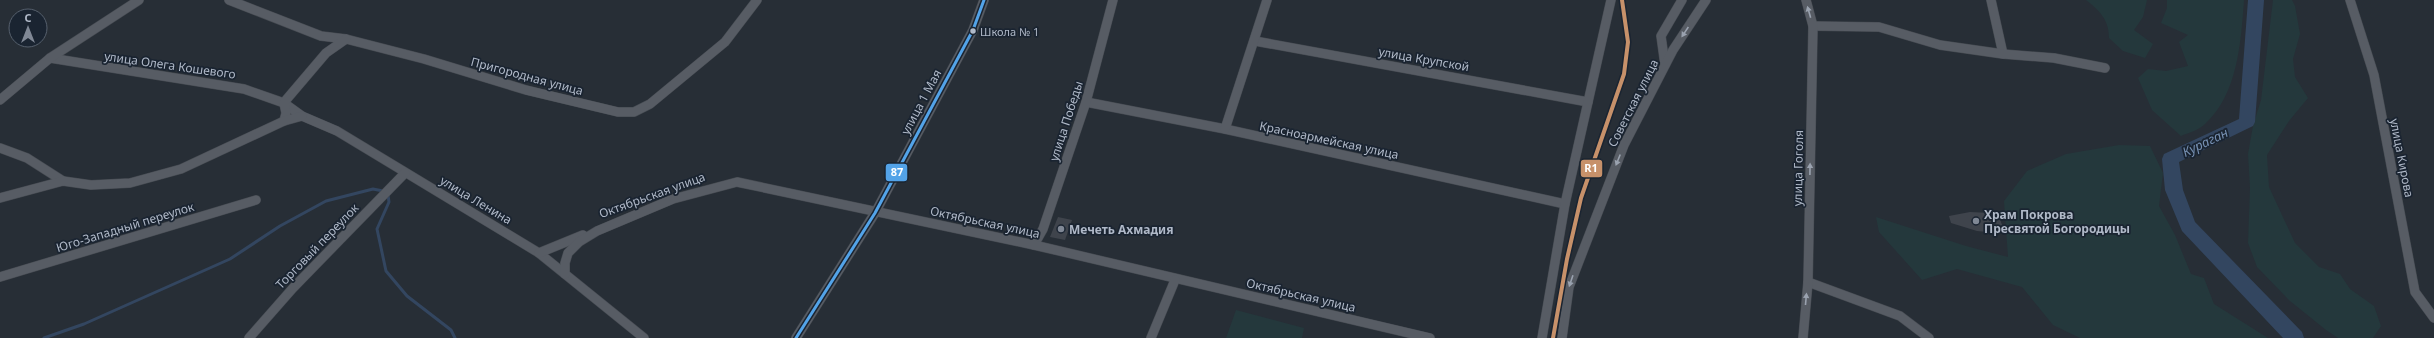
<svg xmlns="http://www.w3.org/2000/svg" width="2434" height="338" font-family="'Noto Sans',sans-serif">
  <rect width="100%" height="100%" fill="#272e36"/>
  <g fill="#24383c">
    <path d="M2086,0H2147L2143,17L2134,30L2153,44L2145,58L2123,51L2109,38C2109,20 2100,11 2086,0Z"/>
    <path d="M2167,0H2244C2241,41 2238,94 2205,124C2199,130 2188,133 2181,136L2152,110L2138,78L2148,69L2166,71L2188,66L2179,42L2188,35L2161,23L2167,8Z"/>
    <polygon points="2273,0 2292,0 2295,6 2300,34 2293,59 2295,77 2308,98 2289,121 2267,155 2269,187 2295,243 2319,267 2340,274 2350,289 2374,306 2381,326 2373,338 2338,338 2326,330 2290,301 2257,267 2248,243 2250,188 2248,154 2253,126 2261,100"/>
    <polygon points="2119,145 2150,146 2163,173 2159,206 2175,235 2191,274 2204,278 2214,304 2268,338 2080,338 2053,325 2022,287 1957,269 1922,280 1879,232 1876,217 1966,246 2008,257 2004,201 2027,171 2066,154"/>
    <polygon points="1236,310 1304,328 1302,338 1226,338"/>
  </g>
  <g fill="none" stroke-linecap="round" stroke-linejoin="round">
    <g stroke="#334660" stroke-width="3">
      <polyline points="388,195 389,202 377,229 386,271 407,296 451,330 455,338"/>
      <polyline points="44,338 84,324 230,259 280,226 326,201 373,189 383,191"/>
    </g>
    <polygon fill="#334660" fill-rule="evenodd" points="2248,0 2264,0 2255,122 2253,126 2179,162 2183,190 2195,222 2302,332 2304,338 2283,338 2182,231 2165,190 2162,159 2164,154 2239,119"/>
  </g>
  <g fill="#3f444c">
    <polygon points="1970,212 1991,213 2000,219 2003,228 1998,233 1977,231 1951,223 1949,216"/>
    <polygon points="1058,217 1072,220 1065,240 1050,237"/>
  </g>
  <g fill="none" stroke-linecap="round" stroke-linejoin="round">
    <g stroke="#454a51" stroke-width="10">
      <g id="minor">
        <polyline points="229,0 321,36 346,39 424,59 526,90 618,112 634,112 650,104 725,42 757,0"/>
        <polyline points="1991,0 2003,54"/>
        <polyline points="2350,0 2374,75 2415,292 2434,318"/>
        <polyline points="1813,26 1879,27 1940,45 2003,54 2054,58 2105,68"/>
        <polyline points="1255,41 1588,102"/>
        <polyline points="50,58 244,89 284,103 302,116 337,131 539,253 644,338"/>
        <polyline points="1665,65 1661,36 1682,0"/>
        <polyline points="0,100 50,58 139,0"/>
        <polyline points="1086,102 1225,129 1565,204"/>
        <polyline points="284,121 286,113 284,103 286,100 326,53 346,39"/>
        <polyline points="1225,129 1267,0"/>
        <polyline points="0,148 27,158 63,181"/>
        <polyline points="0,198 63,181 91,185 130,183 181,169 284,121 302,116"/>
        <polyline points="1034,245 1043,229 1086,102 1113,0"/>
        <polyline points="539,253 583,235"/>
        <polyline points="565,274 565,263 568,253 579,242 597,231 673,199 737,182 1034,245 1430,338"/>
        <polyline points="0,277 256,200"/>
        <polyline points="1808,282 1900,316 1929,338"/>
        <polyline points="249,338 293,288 405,173"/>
        <polyline points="796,338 875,213 973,30 984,0"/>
        <polyline points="1151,338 1175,280"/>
        <polyline points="1542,338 1565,204 1611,0"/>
        <polyline points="1562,338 1569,287 1624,145 1673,50 1706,0"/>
        <polyline points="1803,338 1808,282 1813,26 1806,0"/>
      </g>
    </g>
    <use href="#minor" stroke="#575c64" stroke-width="9"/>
    <g stroke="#1a2431" stroke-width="6">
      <polyline id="bus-1" points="796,338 875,213 973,30 984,0"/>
    </g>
    <use href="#bus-1" stroke="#53a3e8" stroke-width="3"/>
    <g stroke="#1a2431" stroke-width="7">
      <polyline id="rail-1" points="1553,338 1567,259 1581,198 1624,74 1628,42 1622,0"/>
    </g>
    <use href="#rail-1" stroke="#c7916a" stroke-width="4"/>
  </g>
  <defs><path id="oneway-solid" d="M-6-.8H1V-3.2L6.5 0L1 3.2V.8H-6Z"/></defs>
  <g fill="#9aa2af">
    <use href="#oneway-solid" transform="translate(1809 12) rotate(-106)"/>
    <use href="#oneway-solid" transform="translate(1685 32) rotate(124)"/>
    <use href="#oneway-solid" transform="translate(1618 160) rotate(112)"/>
    <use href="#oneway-solid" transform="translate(1810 169) rotate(-89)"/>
    <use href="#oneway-solid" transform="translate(1571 281) rotate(109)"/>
    <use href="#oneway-solid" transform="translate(1806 299) rotate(-85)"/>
  </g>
  <circle fill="#b0b9c8" stroke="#1a2431" stroke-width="1.5" cx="973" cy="31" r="3.5"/>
  <g fill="#808895" stroke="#1a2431" stroke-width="1.5">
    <circle cx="1976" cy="221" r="4"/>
    <circle cx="1061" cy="229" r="4"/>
  </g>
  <g text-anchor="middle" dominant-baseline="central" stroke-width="3.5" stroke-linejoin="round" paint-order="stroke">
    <g font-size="11" fill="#b0b9c8" stroke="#1a2431" text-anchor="start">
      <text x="980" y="31">Школа № 1</text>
    </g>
    <g font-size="12" fill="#b0b9c8" stroke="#1a2431">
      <text transform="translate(1424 59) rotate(10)">улица Крупской</text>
      <text transform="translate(170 65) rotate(8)">улица Олега Кошевого</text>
      <text transform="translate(527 76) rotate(15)">Пригородная улица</text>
      <text transform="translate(921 102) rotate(-62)">улица 1 Мая</text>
      <text transform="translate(1633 103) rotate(-63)">Советская улица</text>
      <text transform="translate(1066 121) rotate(-72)">улица Победы</text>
      <text transform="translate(1329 140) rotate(12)">Красноармейская улица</text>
      <text transform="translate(2402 158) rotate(79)">улица Кирова</text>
      <text transform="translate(1798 168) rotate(-89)">улица Гоголя</text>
      <text transform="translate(652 195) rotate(-20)">Октябрьская улица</text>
      <text transform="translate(476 200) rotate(31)">улица Ленина</text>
      <text transform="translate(985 222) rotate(12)">Октябрьская улица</text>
      <text transform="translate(125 227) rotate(-17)">Юго-Западный переулок</text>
      <text transform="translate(317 246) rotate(-46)">Торговый переулок</text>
      <text transform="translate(1301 295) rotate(13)">Октябрьская улица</text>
    </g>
    <g font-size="12" font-weight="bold" fill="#b0b9c8" stroke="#1a2431" text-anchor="start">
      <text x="1984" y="214">Храм Покрова<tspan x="1984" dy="14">Пресвятой Богородицы</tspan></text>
      <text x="1069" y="229">Мечеть Ахмадия</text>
    </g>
    <g font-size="13" font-style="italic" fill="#7690b2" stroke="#1a2431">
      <text transform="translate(2205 142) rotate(-26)">Кураган</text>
    </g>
  </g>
  <g stroke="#1a2431" stroke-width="1.5">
    <rect x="1580" y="159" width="23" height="19" rx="4" fill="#c7916a"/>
    <rect x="885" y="163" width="23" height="19" rx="4" fill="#53a3e8"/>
  </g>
  <g font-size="11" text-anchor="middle" font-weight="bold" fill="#fff">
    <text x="1591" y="172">R1</text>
    <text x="897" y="176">87</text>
  </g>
  <g transform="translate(28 28)"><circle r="19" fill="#1a2431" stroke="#56606d"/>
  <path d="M0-3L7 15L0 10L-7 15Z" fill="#808895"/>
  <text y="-6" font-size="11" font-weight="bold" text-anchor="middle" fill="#b0b9c8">С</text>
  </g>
</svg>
